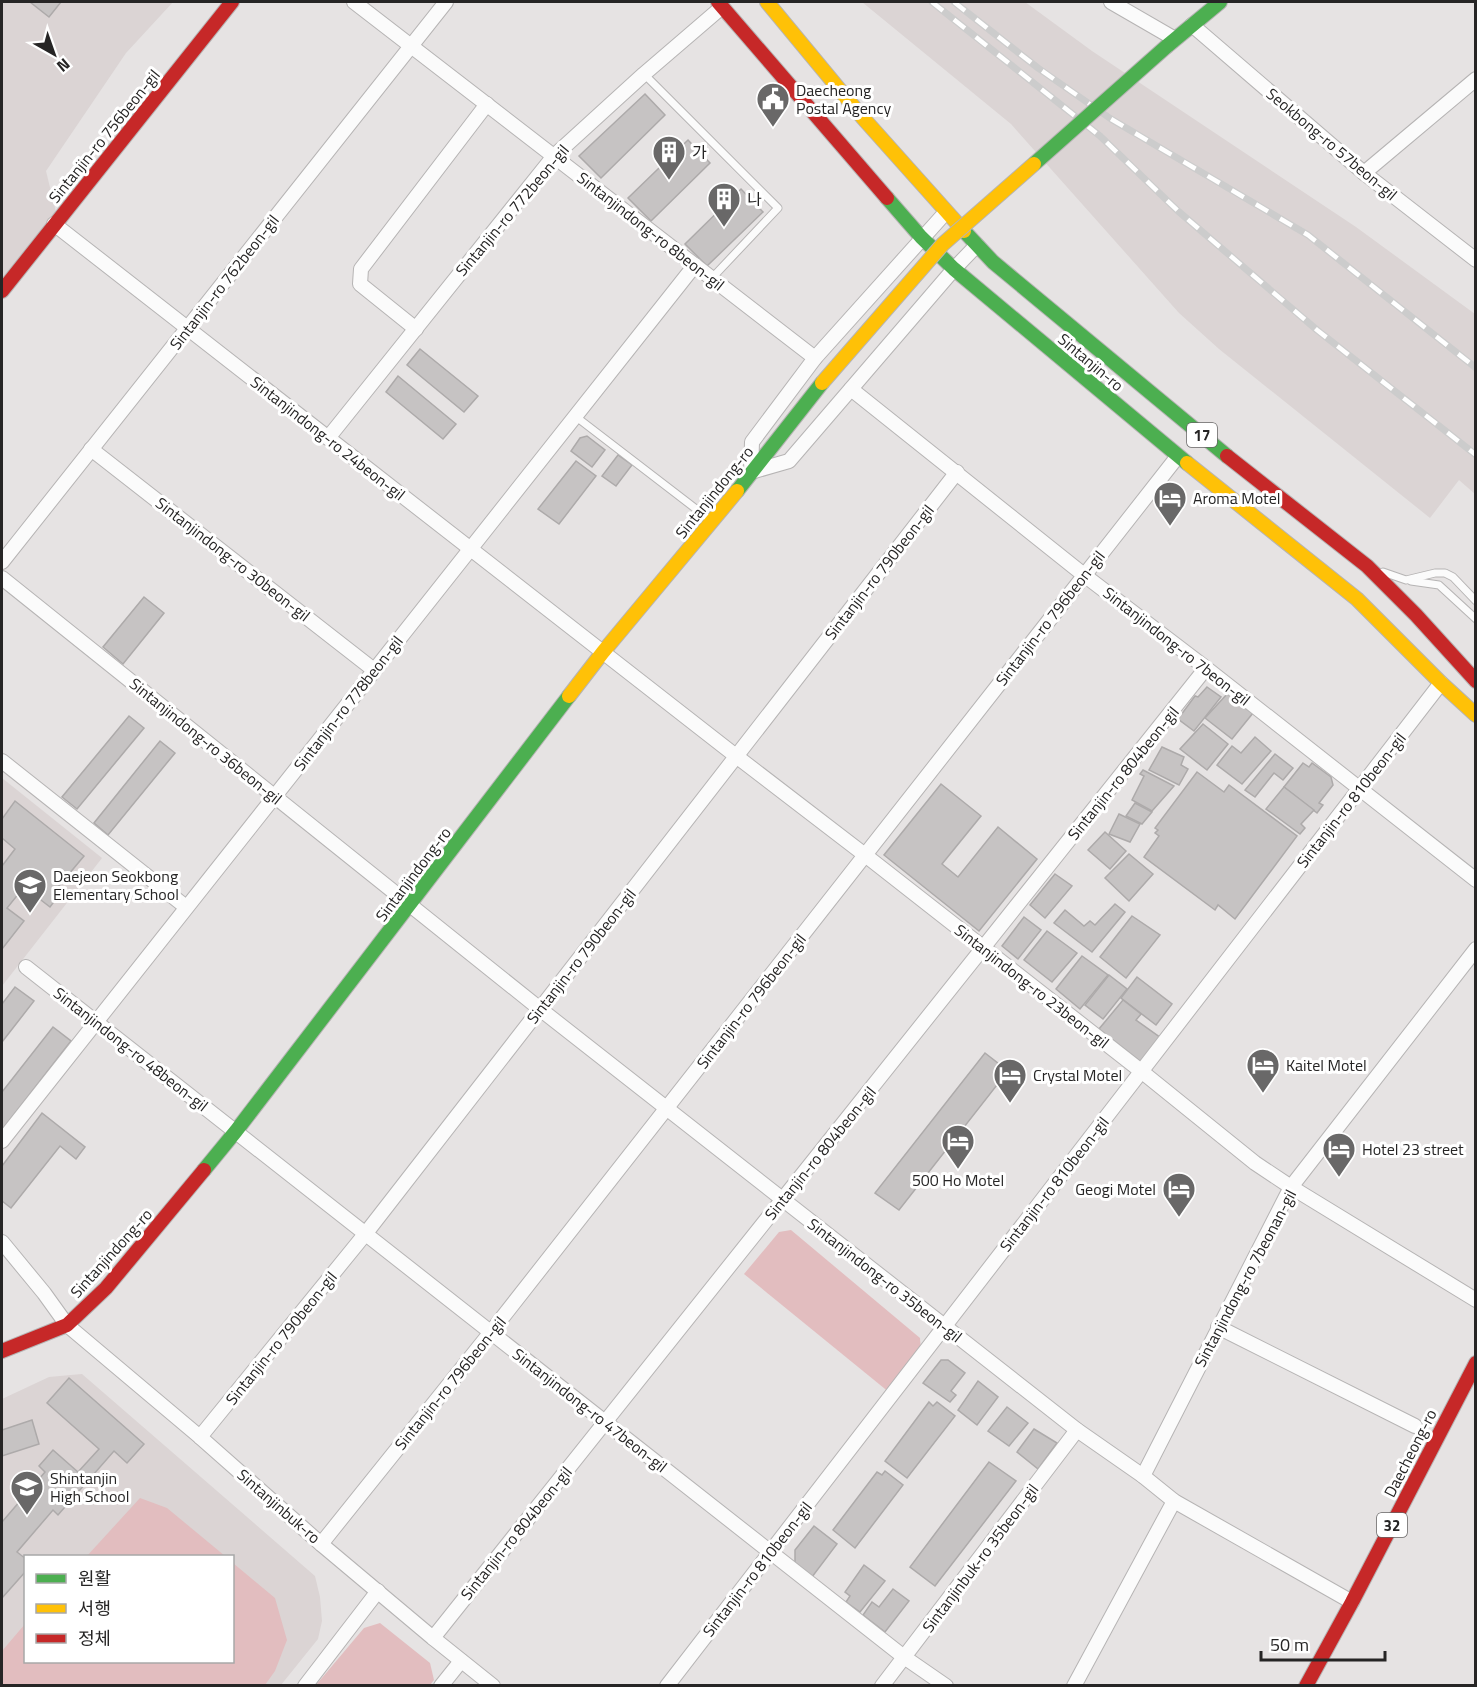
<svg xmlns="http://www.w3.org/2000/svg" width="1477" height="1687" font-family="'Titillium Web','Noto Sans KR',sans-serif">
  <rect width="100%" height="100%" fill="#e6e3e3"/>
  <g fill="#dbd4d4" fill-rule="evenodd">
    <polygon points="2,2 173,2 126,53 46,171 56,212 2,280"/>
    <polygon points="862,2 1025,2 1092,51 1356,227 1475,314 1475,494 1459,480 1430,518 1219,349 1179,313 1011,124"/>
    <polygon points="2,778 102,858 2,986"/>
    <path d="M82,1374L315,1576L320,1597L322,1621L318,1639L281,1685H2V1399L49,1377ZM26,1556H232V1662H26Z"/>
  </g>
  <g fill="#e2bdbf">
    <polygon points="791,1230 920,1338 921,1352 890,1393 744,1274 779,1232"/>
    <polygon points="140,1498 167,1508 225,1556 87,1556"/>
    <polygon points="233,1563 275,1598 287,1640 275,1671 265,1685 2,1685 2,1651 25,1624 26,1662 232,1662"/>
    <polygon points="380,1623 430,1663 434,1680 430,1685 316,1685 364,1628"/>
  </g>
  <g fill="#c6c3c3" stroke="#adaaaa" stroke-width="1.5">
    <polygon points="30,2 61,2 49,17"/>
    <polygon points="645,94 665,115 601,178 579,156"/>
    <polygon points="688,140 710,163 651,221 628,198"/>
    <polygon points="741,189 763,212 707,266 685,244"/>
    <polygon points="420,349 478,396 464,412 407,365"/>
    <polygon points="398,376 456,424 443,439 386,392"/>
    <polygon points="587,436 605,450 592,467 571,451 580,438"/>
    <polygon points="618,455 632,465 616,486 602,476"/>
    <polygon points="576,461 596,476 559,524 538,509"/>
    <polygon points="144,597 164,613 123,664 103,647"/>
    <polygon points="1207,687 1221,697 1194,731 1178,719 1195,696 1198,697"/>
    <polygon points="1228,693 1253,713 1232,739 1205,718"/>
    <polygon points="129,716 144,728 77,809 62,797"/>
    <polygon points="1203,724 1228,744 1207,770 1180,749"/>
    <polygon points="1255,737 1271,751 1242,784 1217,765 1232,746 1241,753"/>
    <polygon points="160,741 175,753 108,835 94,823"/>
    <polygon points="1162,747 1184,757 1181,765 1188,769 1179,785 1149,770"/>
    <polygon points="1275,754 1293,768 1283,780 1274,773 1255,797 1245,790"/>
    <polygon points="1303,763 1309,767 1312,763 1331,777 1333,785 1319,803 1323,805 1317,813 1284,787"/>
    <polygon points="1143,770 1174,786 1152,811 1132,800 1144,776 1140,774"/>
    <polygon points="1197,772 1224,792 1229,785 1297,836 1235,919 1218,905 1215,910 1144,857 1159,836 1155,833 1158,830 1155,828"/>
    <polygon points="941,784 981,816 942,864 958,877 998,827 1037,859 979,931 884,855"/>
    <polygon points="1284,787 1314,810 1301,824 1305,828 1300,834 1266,809"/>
    <polygon points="15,801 84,856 58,887 62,891 50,907 24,887 7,908 24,921 2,949 2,866 15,849 2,838 2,819"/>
    <polygon points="1135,803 1152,812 1142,824 1126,816"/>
    <polygon points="1119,814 1140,824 1130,842 1109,834"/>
    <polygon points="1105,832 1126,851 1110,869 1088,850"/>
    <polygon points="1129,854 1153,874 1129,901 1105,878"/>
    <polygon points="1055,874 1072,886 1045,918 1030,905"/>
    <polygon points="1115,904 1125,912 1092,952 1054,923 1065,910 1084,926 1090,921 1095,925"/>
    <polygon points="1132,916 1160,935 1126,978 1100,957"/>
    <polygon points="1024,917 1041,930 1018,959 1002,946"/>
    <polygon points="1047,931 1077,953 1052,982 1024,960"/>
    <polygon points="1082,956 1108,975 1080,1009 1056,989"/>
    <polygon points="1109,975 1127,989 1103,1019 1085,1005"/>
    <polygon points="1137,977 1172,1004 1156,1025 1121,998"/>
    <polygon points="15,987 34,1001 2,1042 2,1004"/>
    <polygon points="1123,1000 1141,1014 1136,1020 1161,1038 1141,1062 1099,1029"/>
    <polygon points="53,1027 71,1041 2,1130 2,1092"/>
    <polygon points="985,1053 1008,1071 899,1210 875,1193"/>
    <polygon points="42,1113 85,1147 76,1159 60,1146 11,1208 2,1201 2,1166"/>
    <polygon points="941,1360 948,1360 965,1373 951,1391 956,1395 950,1402 923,1383"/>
    <polygon points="69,1378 144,1444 127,1463 114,1451 58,1515 53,1510 17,1552 26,1559 26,1571 2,1598 2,1522 45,1472 39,1466 53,1450 78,1472 99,1449 47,1403"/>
    <polygon points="978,1381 998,1397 977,1425 958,1410"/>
    <polygon points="929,1402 933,1406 937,1402 955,1416 907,1478 885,1461"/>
    <polygon points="1007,1407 1028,1423 1009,1446 988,1431"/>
    <polygon points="32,1420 39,1444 2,1456 2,1430"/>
    <polygon points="1034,1429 1057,1443 1038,1469 1017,1452"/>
    <polygon points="989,1462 1016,1481 935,1586 910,1567"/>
    <polygon points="885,1471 903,1485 855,1548 833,1530 877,1472 882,1475"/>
    <polygon points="814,1526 837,1544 812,1577 795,1564 795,1550"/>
    <polygon points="864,1565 885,1581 860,1612 846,1602 850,1596 845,1592"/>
    <polygon points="893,1589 909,1601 885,1632 863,1615 872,1602 879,1607"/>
  </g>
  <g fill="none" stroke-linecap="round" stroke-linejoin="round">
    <g stroke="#b6b4b4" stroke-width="9">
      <g id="lane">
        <polyline points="644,74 778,208 712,278"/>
        <polyline points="575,416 713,522"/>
        <polyline points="1383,572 1406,580 1435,573 1445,573 1453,577 1476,601"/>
        <polyline points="1411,581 1439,585 1476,619"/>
      </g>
    </g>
    <g stroke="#b6b4b4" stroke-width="16">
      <g id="street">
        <polyline points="354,2 815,358"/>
        <polyline points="1111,2 1175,39"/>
        <polyline points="1192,25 1364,173 1476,260"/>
        <polyline points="1364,173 1476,79"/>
        <polyline points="946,212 815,358 752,442 751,472 789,461 954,269 977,245"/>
        <polyline points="54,224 736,756 865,855 1141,1071 1255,1163 1291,1187 1476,1300"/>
        <polyline points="416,329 360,284 361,269 487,104"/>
        <polyline points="851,389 1084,575 1206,668 1476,880"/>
        <polyline points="328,438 554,156 644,74 722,7"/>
        <polyline points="91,449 374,670"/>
        <polyline points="2,562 446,2"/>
        <polyline points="2,578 540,1009 1077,1430 1143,1476 1174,1501 1352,1602"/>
        <polyline points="2,761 186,907"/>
        <polyline points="26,967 904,1657 946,1686"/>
        <polyline points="2,1141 695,265"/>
        <polyline points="2,1242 44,1293 67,1325 200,1437 321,1544 433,1638 493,1686"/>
        <polyline points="1218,1327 1415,1426"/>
        <polyline points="200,1437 366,1233 957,472"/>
        <polyline points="1143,1476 1291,1187 1476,949"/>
        <polyline points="321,1544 491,1332 1178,456"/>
        <polyline points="433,1638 1206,668"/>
        <polyline points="305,1686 378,1591"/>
        <polyline points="441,1686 461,1661"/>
        <polyline points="667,1686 1441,683"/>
        <polyline points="882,1686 1077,1430"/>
        <polyline points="1074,1686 1174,1501"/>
      </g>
    </g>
    <g stroke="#b6b4b4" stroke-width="16">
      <g id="fast">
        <polyline points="1167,46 1220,2"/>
        <polyline points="887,198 921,237 954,269 1187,463"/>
        <polyline points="964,231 993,262 1227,456"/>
        <polyline points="737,491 822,383"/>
        <polyline points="204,1170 236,1131 569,696"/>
      </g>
    </g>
    <g stroke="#b6b4b4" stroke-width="16">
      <g id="slow">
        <polyline points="767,2 863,118 964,231"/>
        <polyline points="1187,463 1357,599 1441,683 1476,715"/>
        <polyline points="569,696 603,652 737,491"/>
      </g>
    </g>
    <g stroke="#b6b4b4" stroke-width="16">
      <g id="jam">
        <polyline points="718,2 887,198"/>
        <polyline points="2,291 232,2"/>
        <polyline points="1227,456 1367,566 1416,615 1476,681"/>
        <polyline points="2,1351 67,1325 106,1288 204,1170"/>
        <polyline points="1306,1686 1352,1602 1476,1363"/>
      </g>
    </g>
    <use href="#lane" stroke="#fbfbfb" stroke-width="7"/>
    <use href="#street" stroke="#fbfbfb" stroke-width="14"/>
    <use href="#fast" stroke="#4caf50" stroke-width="14"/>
    <use href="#slow" stroke="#ffc107" stroke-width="14"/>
    <use href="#jam" stroke="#c62828" stroke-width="14"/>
    <g stroke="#ccc" stroke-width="7">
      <g id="rail">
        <polyline points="932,2 1100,136 1178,211 1317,330 1476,455"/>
        <polyline points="954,2 1038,68 1111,119 1308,235 1476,368"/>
      </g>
    </g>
    <use href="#rail" stroke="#fff" stroke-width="4.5" stroke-dasharray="14" stroke-linecap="butt"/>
    <g stroke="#b6b4b4" stroke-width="16" stroke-linecap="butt">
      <polyline id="fast-bridge" points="1034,164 1167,46"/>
    </g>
    <g stroke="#b6b4b4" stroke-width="16" stroke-linecap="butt">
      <polyline id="slow-bridge" points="822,383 943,244 1034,164"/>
    </g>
    <use href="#fast-bridge" stroke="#4caf50" stroke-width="14"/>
    <use href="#slow-bridge" stroke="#ffc107" stroke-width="14"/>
  </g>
  <defs>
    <g id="civic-pin" transform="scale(1.725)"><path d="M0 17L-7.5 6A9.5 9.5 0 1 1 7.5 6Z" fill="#696868" stroke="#fff"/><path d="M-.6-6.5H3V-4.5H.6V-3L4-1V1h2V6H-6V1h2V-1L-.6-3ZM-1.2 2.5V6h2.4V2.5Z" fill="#fff"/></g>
    <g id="building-pin" transform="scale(1.725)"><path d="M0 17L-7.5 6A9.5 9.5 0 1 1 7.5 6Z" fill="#696868" stroke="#fff"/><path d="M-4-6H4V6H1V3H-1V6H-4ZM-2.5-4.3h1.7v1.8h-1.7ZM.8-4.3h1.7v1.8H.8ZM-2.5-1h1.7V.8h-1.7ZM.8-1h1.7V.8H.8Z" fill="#fff"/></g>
    <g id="hotel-pin" transform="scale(1.725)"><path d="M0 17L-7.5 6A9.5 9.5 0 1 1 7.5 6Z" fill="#696868" stroke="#fff"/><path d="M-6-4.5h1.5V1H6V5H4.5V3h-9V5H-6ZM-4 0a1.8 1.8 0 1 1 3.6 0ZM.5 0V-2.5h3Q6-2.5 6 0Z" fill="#fff"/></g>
    <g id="school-pin" transform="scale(1.725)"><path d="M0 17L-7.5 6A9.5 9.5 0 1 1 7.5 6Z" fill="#696868" stroke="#fff"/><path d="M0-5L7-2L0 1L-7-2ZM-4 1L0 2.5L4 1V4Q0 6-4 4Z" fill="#fff"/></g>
  </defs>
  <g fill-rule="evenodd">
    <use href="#civic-pin" x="773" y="99"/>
    <use href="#building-pin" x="669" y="152"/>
    <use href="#building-pin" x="724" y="199"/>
    <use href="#hotel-pin" x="1170" y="498"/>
    <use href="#school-pin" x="30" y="885"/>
    <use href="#hotel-pin" x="1263" y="1065"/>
    <use href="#hotel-pin" x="1010" y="1075"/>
    <use href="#hotel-pin" x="958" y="1141"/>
    <use href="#hotel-pin" x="1339" y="1149"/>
    <use href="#hotel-pin" x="1179" y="1189"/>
    <use href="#school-pin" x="27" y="1487"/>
  </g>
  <g text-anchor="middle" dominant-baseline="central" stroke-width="6" stroke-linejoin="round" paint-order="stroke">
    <g fill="#fff" stroke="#676666" stroke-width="1.5">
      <rect x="1187" y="423" width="30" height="24" rx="4.5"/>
      <rect x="1377" y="1513" width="30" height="24" rx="4.5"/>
    </g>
    <g font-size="15" font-weight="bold" fill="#262525">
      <text x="1202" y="435">17</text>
      <text x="1392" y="1525">32</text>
    </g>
    <g font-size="16" fill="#262525" stroke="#fff" text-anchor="start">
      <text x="796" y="90">Daecheong<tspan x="796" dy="18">Postal Agency</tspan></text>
      <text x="692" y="152">가</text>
      <text x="747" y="199">나</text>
      <text x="1193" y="498">Aroma Motel</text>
      <text x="53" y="876">Daejeon Seokbong<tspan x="53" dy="18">Elementary School</tspan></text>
      <text x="1286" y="1065">Kaitel Motel</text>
      <text x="1033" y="1075">Crystal Motel</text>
      <text x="1362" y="1149">Hotel 23 street</text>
      <text x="958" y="1180" text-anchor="middle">500 Ho Motel</text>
      <text x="1156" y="1189" text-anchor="end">Geogi Motel</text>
      <text x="50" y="1478">Shintanjin<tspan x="50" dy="18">High School</tspan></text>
    </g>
    <g font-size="16" fill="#262525" stroke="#fff">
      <text transform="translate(104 136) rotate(-51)">Sintanjin-ro 756beon-gil</text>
      <text transform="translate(1332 144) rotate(40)">Seokbong-ro 57beon-gil</text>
      <text transform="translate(512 210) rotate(-50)">Sintanjin-ro 772beon-gil</text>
      <text transform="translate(651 231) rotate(38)">Sintanjindong-ro 8beon-gil</text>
      <text transform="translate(224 282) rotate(-52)">Sintanjin-ro 762beon-gil</text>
      <text transform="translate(1091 362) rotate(40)">Sintanjin-ro</text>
      <text transform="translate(328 438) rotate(38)">Sintanjindong-ro 24beon-gil</text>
      <text transform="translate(714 492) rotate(-51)">Sintanjindong-ro</text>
      <text transform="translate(233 559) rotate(38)">Sintanjindong-ro 30beon-gil</text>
      <text transform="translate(879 572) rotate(-52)">Sintanjin-ro 790beon-gil</text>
      <text transform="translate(1050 618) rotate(-52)">Sintanjin-ro 796beon-gil</text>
      <text transform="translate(1177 646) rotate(38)">Sintanjindong-ro 7beon-gil</text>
      <text transform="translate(348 703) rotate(-52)">Sintanjin-ro 778beon-gil</text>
      <text transform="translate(206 741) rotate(39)">Sintanjindong-ro 36beon-gil</text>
      <text transform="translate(1123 773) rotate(-51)">Sintanjin-ro 804beon-gil</text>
      <text transform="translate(1351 800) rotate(-52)">Sintanjin-ro 810beon-gil</text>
      <text transform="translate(413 874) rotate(-53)">Sintanjindong-ro</text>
      <text transform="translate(581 956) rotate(-52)">Sintanjin-ro 790beon-gil</text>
      <text transform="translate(1032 986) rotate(38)">Sintanjindong-ro 23beon-gil</text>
      <text transform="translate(751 1001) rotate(-52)">Sintanjin-ro 796beon-gil</text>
      <text transform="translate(131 1049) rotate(38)">Sintanjindong-ro 48beon-gil</text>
      <text transform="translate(820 1153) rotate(-51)">Sintanjin-ro 804beon-gil</text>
      <text transform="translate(1054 1184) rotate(-52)">Sintanjin-ro 810beon-gil</text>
      <text transform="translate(111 1253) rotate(-48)">Sintanjindong-ro</text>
      <text transform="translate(1245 1278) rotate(-62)">Sintanjindong-ro 7beonan-gil</text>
      <text transform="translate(885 1280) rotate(38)">Sintanjindong-ro 35beon-gil</text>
      <text transform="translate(281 1338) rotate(-51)">Sintanjin-ro 790beon-gil</text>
      <text transform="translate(450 1383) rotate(-51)">Sintanjin-ro 796beon-gil</text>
      <text transform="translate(590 1410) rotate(38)">Sintanjindong-ro 47beon-gil</text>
      <text transform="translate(1410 1453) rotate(-63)">Daecheong-ro</text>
      <text transform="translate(279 1506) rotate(41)">Sintanjinbuk-ro</text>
      <text transform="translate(516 1533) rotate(-51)">Sintanjin-ro 804beon-gil</text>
      <text transform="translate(980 1558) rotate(-53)">Sintanjinbuk-ro 35beon-gil</text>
      <text transform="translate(757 1569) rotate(-52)">Sintanjin-ro 810beon-gil</text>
    </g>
  </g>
  <rect width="1477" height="1687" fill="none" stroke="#262525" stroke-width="6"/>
  <rect x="24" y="1555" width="210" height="108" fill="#ffffff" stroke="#a8a8a8" stroke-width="1.5"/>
  <rect x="36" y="1574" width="30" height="9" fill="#4caf50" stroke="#a8a8a8" stroke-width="1.5"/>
  <text x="78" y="1585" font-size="18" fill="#262525">원활</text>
  <rect x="36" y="1604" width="30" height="9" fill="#ffc107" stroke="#a8a8a8" stroke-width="1.5"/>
  <text x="78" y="1615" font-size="18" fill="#262525">서행</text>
  <rect x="36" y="1634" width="30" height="9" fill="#c62828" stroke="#a8a8a8" stroke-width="1.5"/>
  <text x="78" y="1645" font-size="18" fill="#262525">정체</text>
  <g transform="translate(54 54) rotate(140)" stroke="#ffffff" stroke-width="4.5" paint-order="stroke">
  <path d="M0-4.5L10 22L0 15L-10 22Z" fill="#262525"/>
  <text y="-9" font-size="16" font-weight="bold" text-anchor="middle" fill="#262525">N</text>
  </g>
  <path d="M1261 1651v9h124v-9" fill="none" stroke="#262525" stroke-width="3"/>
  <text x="1270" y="1651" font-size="18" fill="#262525" stroke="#ffffff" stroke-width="4.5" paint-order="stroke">50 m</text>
</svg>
